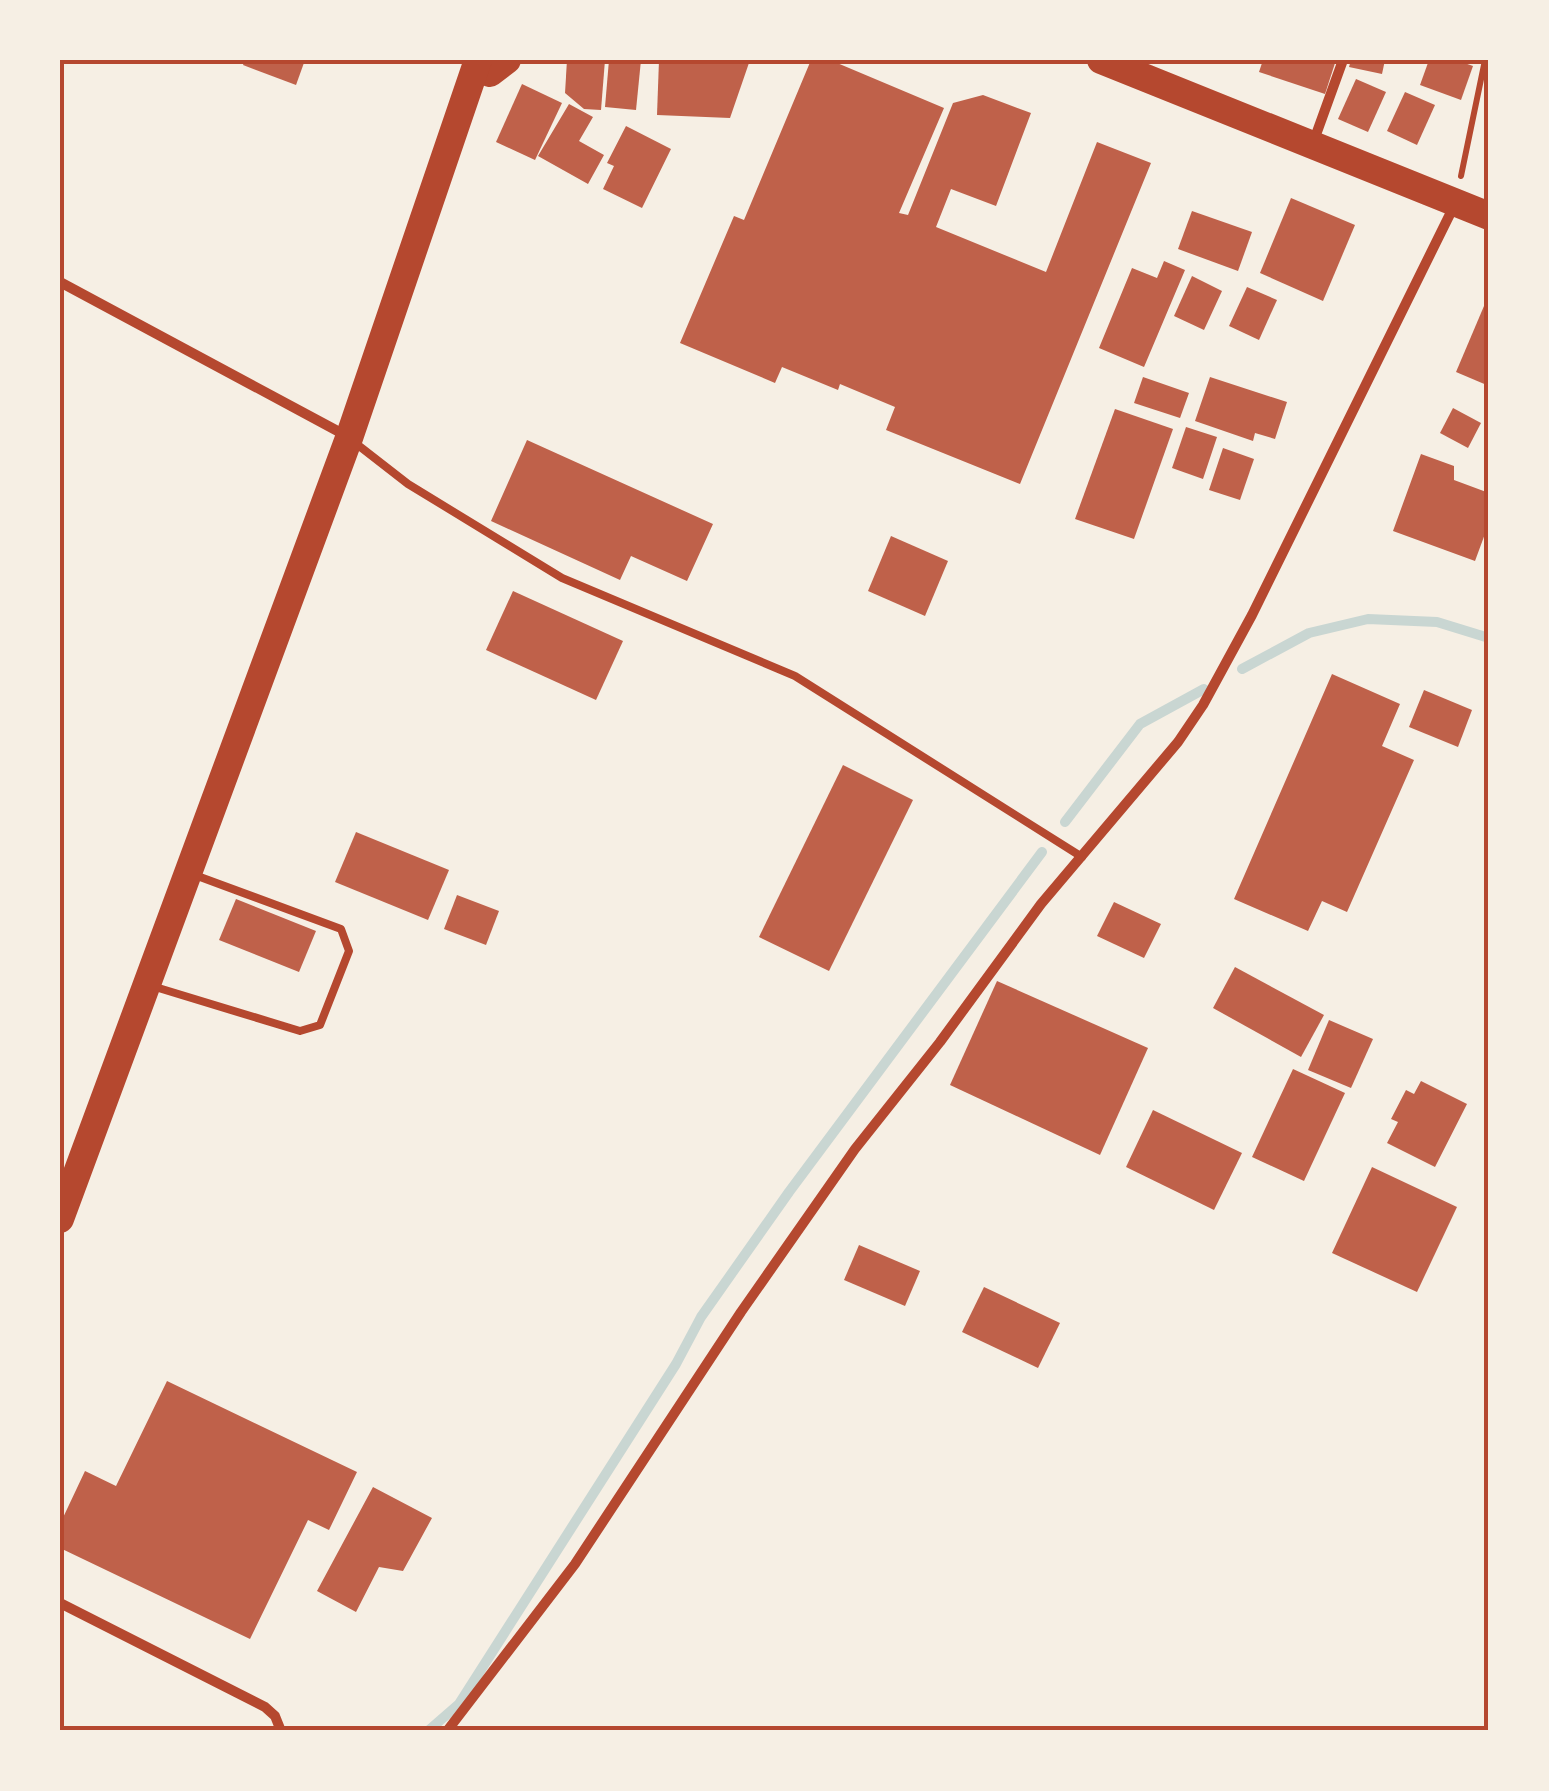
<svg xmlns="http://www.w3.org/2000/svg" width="1549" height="1791" font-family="Quicksand,sans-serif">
  <rect width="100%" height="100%" fill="#f6efe4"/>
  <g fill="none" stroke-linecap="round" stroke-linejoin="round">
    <g stroke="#c9d6d2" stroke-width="10">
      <polyline points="1242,669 1309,633 1368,619 1437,622 1489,638"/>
      <polyline points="1065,822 1140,724 1204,689"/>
      <polyline points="428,1731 459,1704 676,1364 701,1317 789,1192 1042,852"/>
    </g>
  </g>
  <g fill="#bf614a">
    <polygon points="245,60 305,60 296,85 243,65"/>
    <polygon points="567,60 605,60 601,110 584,109 565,93"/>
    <polygon points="609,60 641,60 636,110 605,107"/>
    <polygon points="659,60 750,60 730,118 657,115"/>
    <polygon points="811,60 830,60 944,108 899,213 908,215 953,103 983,95 1031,113 996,206 951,189 936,227 1046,272 1097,142 1151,163 1020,484 886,430 895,407 840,384 838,390 782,367 775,383 680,343 734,216 744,220"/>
    <polygon points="1263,60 1336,60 1325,94 1259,72"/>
    <polygon points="1351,60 1385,60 1382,74 1349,67"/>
    <polygon points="1429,60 1456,60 1473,66 1461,100 1420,85"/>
    <polygon points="1356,79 1386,92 1368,132 1338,119"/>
    <polygon points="522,84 562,103 535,160 496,142"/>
    <polygon points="1405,92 1435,105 1417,145 1387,131"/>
    <polygon points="569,104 593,117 579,141 604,155 588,184 538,156"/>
    <polygon points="626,126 671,149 642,208 603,189 614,166 607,163"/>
    <polygon points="1291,198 1355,225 1323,301 1260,273"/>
    <polygon points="1192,211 1252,232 1238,271 1178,249"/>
    <polygon points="1164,261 1185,270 1144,367 1099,348 1132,268 1157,278"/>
    <polygon points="1192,276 1222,291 1204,330 1174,316"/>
    <polygon points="1247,287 1277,300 1259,340 1229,326"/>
    <polygon points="1484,306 1489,308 1489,386 1456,372"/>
    <polygon points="1143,377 1189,393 1180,418 1134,403"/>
    <polygon points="1210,377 1287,402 1275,439 1255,433 1253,441 1195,421"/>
    <polygon points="1453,408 1481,423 1468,448 1440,433"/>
    <polygon points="1115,409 1173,429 1134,539 1075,519"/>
    <polygon points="1186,427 1217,437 1203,479 1172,468"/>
    <polygon points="527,440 713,524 687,581 631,556 620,580 491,521"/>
    <polygon points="1223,448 1254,459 1240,500 1209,490"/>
    <polygon points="1421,454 1454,466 1454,480 1489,493 1489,523 1475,561 1393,531"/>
    <polygon points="891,536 948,561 925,616 868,591"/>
    <polygon points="513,591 623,641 596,700 486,650"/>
    <polygon points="1332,674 1400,704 1382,746 1414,760 1347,912 1322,901 1308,931 1234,899"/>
    <polygon points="1424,690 1472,710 1458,747 1409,727"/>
    <polygon points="843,765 913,800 829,971 759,937"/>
    <polygon points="356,832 449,870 428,920 335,882"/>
    <polygon points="457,895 499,911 486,945 444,929"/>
    <polygon points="236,899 316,931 299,972 219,940"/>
    <polygon points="1114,902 1161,924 1144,958 1097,936"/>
    <polygon points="1235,967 1324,1015 1301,1057 1213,1008"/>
    <polygon points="997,981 1148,1048 1100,1155 950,1085"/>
    <polygon points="1329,1020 1373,1039 1351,1088 1308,1070"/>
    <polygon points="1293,1069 1345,1093 1304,1181 1252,1157"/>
    <polygon points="1421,1081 1467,1104 1435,1167 1387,1143 1398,1122 1391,1119 1406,1090 1414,1094"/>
    <polygon points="1153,1110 1242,1153 1214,1210 1126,1167"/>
    <polygon points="1372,1167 1457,1207 1417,1292 1332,1253"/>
    <polygon points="859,1245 920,1271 905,1306 844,1280"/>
    <polygon points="984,1287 1060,1323 1038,1368 962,1332"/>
    <polygon points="167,1381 357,1472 329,1530 308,1520 250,1639 60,1548 60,1524 85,1471 116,1486"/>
    <polygon points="373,1487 432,1518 403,1571 379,1567 356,1612 317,1591"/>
  </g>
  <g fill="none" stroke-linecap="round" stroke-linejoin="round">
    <polyline stroke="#b5482f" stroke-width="6" points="1461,176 1485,60"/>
    <g stroke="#b5482f" stroke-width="8">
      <polyline points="354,442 408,484 562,578 795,676 1082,857"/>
      <polyline points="152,986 300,1031 320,1025 349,951 341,929 192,874"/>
    </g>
    <g stroke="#b5482f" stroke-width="10">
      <polyline points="1313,143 1343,60"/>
      <polyline points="60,282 345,435"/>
      <polyline points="60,1603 265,1707 275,1716 281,1731"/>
      <polyline points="447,1731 575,1564 741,1312 855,1149 940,1042 1041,904 1178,742 1203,705 1252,615 1454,206"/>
    </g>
    <g stroke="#b5482f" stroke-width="28">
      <polyline points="1101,60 1489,216"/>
      <polyline points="490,73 507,60"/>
      <polyline points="60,1219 349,438 478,60"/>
    </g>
  </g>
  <rect width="1549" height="1791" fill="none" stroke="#f6efe4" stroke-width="125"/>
  <rect x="62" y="62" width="1424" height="1666" fill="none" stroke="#b5482f" stroke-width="4"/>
</svg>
